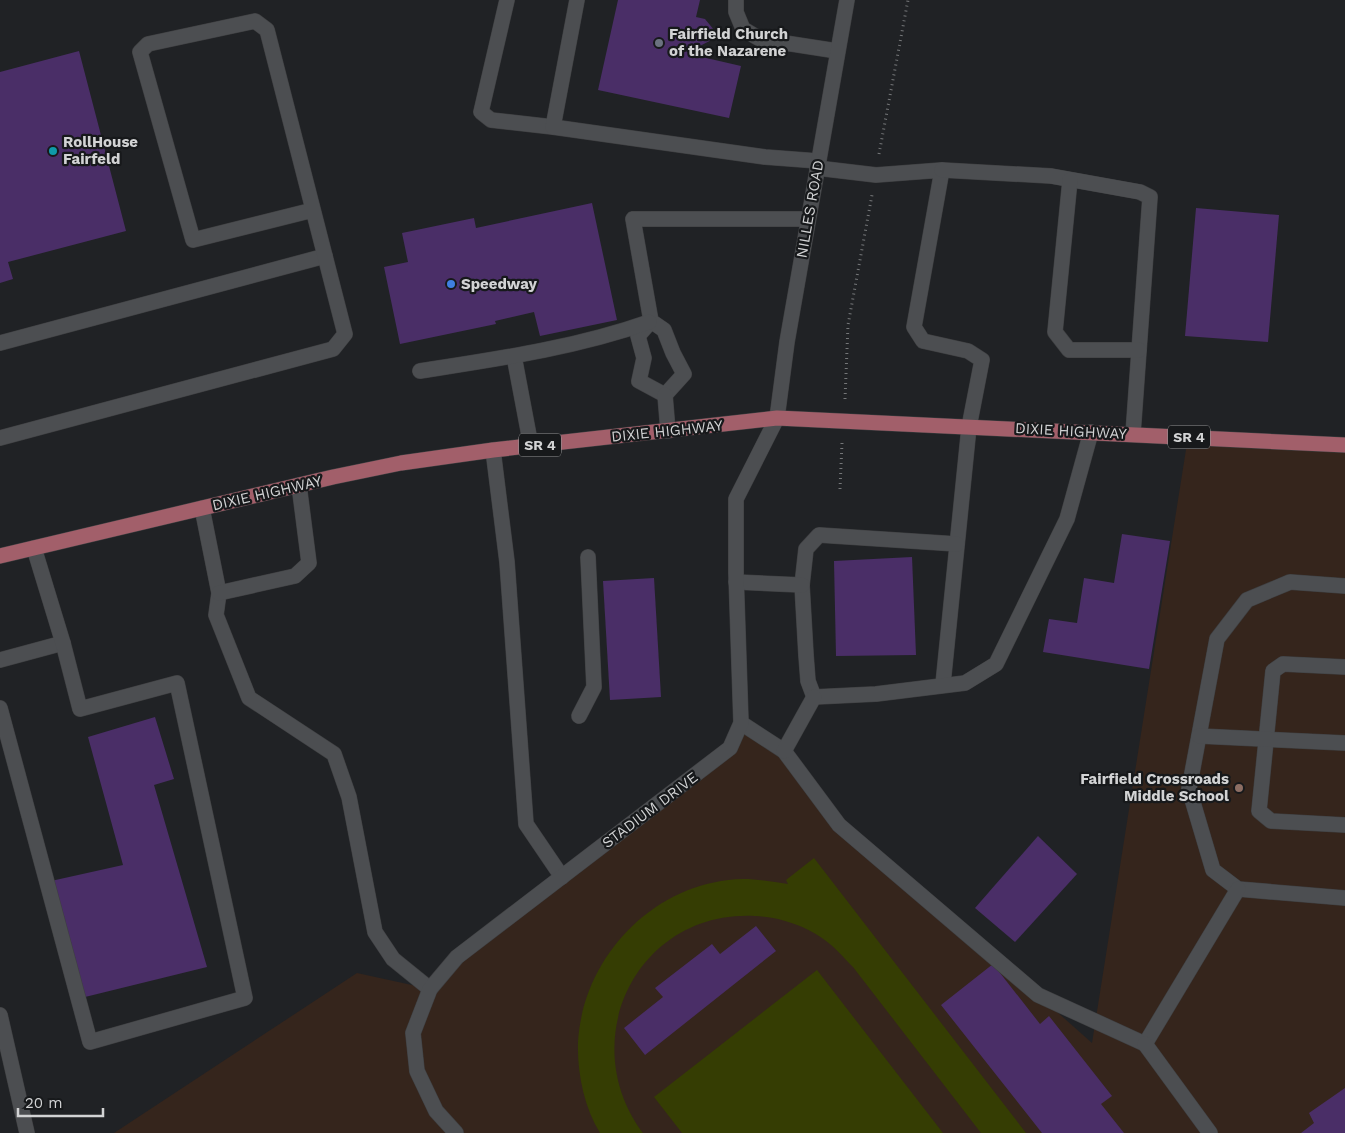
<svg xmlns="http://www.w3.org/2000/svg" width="1345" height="1133" font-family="'Work Sans',sans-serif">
  <rect width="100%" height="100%" fill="#202225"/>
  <polygon fill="#35251c" points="1188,437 1345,445 1345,1133 114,1133 357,973 430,989 457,957 730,748 741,723 784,751 839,825 1038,995 1092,1043"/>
  <g fill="#353d03">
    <path d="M814,858L1026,1133H981L853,967C843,957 834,946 822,938C803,925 779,917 755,916C637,910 574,1041 643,1133H600C584,1107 577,1072 578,1042C583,956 655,881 743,879C758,879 773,882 788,884L786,880Z"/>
    <polygon points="817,970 943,1133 682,1133 654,1097"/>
  </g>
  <g fill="#4a2e67">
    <polygon points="618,0 700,0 696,17 705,19 719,36 698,47 691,46 689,54 741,66 729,118 598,90"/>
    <polygon points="79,51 126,231 8,262 13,279 0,283 0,72"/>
    <polygon points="592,203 617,320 540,336 534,312 495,321 496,324 400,344 384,267 408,262 402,233 474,218 476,228"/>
    <polygon points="1196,208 1279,215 1268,342 1185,336"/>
    <polygon points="1122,534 1170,541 1149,669 1043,652 1049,619 1077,623 1084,578 1114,583"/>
    <polygon points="912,557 916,655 836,656 834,561"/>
    <polygon points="654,578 661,697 610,700 603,581"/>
    <polygon points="155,717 174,779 154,785 207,967 85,997 51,881 123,865 88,737"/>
    <polygon points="1038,836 1077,874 1015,942 975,908"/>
    <polygon points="756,926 776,951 645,1055 624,1028 663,997 655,988 712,944 720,954"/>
    <polygon points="993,964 1040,1024 1049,1016 1112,1096 1101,1104 1124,1133 1042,1133 941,1005"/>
    <polygon points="1345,1088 1345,1133 1301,1133 1314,1123 1309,1113"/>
  </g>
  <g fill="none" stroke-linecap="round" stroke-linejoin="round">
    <g stroke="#3e3f41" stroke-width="16">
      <g id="minor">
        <polyline points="507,0 481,112 491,120 553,127"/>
        <polyline points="577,0 553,127 765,157 818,161"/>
        <polyline points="736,0 736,12 743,29 760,39 837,51"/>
        <polyline points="817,168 876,175 942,170 914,327 923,341 968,351 982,360 969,427 943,684"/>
        <polyline points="942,170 1051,176 1140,192 1150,197 1133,434"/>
        <polyline points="1070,180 1055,332 1069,350 1139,350"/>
        <polyline points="651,321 638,336 644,358 639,381 665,395 684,374 673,353 664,330 651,321 633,219 808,219"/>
        <polyline points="0,343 325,256"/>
        <polyline points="514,356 531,446"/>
        <path d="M420,371C497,359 575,348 649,322"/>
        <polyline points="665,395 668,431"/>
        <polyline points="0,438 333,349 345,334 267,30 255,21 148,44 140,52 193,240 313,210"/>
        <polyline points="493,450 507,562 526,824 562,877"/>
        <polyline points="202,508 219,593 216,615 249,698 334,754 349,797 375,932 393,959 430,989"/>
        <polyline points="957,544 819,535 806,549 802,585 806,655 808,681 814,697 876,694 965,683 996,664 1067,519 1091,432"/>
        <polyline points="736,582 802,585"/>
        <polyline points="1345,586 1290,582 1247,600 1217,639 1189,789 1213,870 1238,889 1345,898"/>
        <polyline points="219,593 295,576 309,563 299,485"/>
        <polyline points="0,660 63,643"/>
        <polyline points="1345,667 1283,664 1273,671 1259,811 1271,821 1345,825"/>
        <polyline points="0,708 90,1042 245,998 177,683 80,709 63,643 34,548"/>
        <polyline points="579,716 594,687 588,557"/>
        <polyline points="741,723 784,751 839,825 1038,995 1145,1044 1238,889"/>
        <polyline points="1199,736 1345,743"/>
        <polyline points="784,751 814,697"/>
        <polyline points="0,1015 27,1133"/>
        <polyline points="1145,1044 1210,1133"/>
        <polyline points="456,1133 436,1111 417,1071 413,1033 430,989 457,957 730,748 741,723 736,573 736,499 777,418 787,342 847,0"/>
      </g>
    </g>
    <g stroke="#3e3f41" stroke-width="16">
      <polyline id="major" points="0,556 333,477 401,463 493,450 777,418 1345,445"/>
    </g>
    <g stroke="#757779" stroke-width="3" stroke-dasharray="1 4" stroke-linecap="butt">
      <polyline points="879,154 908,0"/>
      <polyline points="845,399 848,325 872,195"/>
      <polyline points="840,489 842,443"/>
    </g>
    <use href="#minor" stroke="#4c4e51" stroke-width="15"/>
    <use href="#major" stroke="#a25f6a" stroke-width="15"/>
  </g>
  <circle fill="#6b7280" stroke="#17191b" stroke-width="2" cx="659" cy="43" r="5"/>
  <circle fill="#0f9aa8" stroke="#17191b" stroke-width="2" cx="53" cy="151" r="5"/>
  <circle fill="#3f7fe0" stroke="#17191b" stroke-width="2" cx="451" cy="284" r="5"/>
  <circle fill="#8d6e63" stroke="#17191b" stroke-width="2" cx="1239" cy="788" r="5"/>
  <g text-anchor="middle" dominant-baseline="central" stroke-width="4.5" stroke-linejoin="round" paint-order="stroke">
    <g fill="#17191b" stroke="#9a9b9c" stroke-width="1">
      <rect x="1168" y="425.5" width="42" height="23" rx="4"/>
      <rect x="519" y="433.5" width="42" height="23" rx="4"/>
    </g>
    <g font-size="14" font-weight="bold" fill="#d2d3d4">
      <text x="1189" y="437">SR 4</text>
      <text x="540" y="445">SR 4</text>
    </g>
    <g font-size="15" font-weight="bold" fill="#d2d3d4" stroke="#17191b" text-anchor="start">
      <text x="669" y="34">Fairfield Church<tspan x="669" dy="17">of the Nazarene</tspan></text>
      <text x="63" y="142">RollHouse<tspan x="63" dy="17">Fairfeld</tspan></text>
      <text x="461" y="284">Speedway</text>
      <text x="1229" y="779" text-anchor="end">Fairfield Crossroads<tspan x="1229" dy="17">Middle School</tspan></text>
    </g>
    <g font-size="15" fill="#d2d3d4" stroke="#17191b">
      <text transform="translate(810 209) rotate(-80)">NILLES ROAD</text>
      <text transform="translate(667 431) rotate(-6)">DIXIE HIGHWAY</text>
      <text transform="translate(1071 431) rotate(3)">DIXIE HIGHWAY</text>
      <text transform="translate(267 493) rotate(-13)">DIXIE HIGHWAY</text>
      <text transform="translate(650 810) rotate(-37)">STADIUM DRIVE</text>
    </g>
  </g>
  <path d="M18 1108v8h85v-8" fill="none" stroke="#d2d3d4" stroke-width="2.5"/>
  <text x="25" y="1108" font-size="15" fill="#d2d3d4" stroke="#17191b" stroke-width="4" paint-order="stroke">20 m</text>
</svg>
